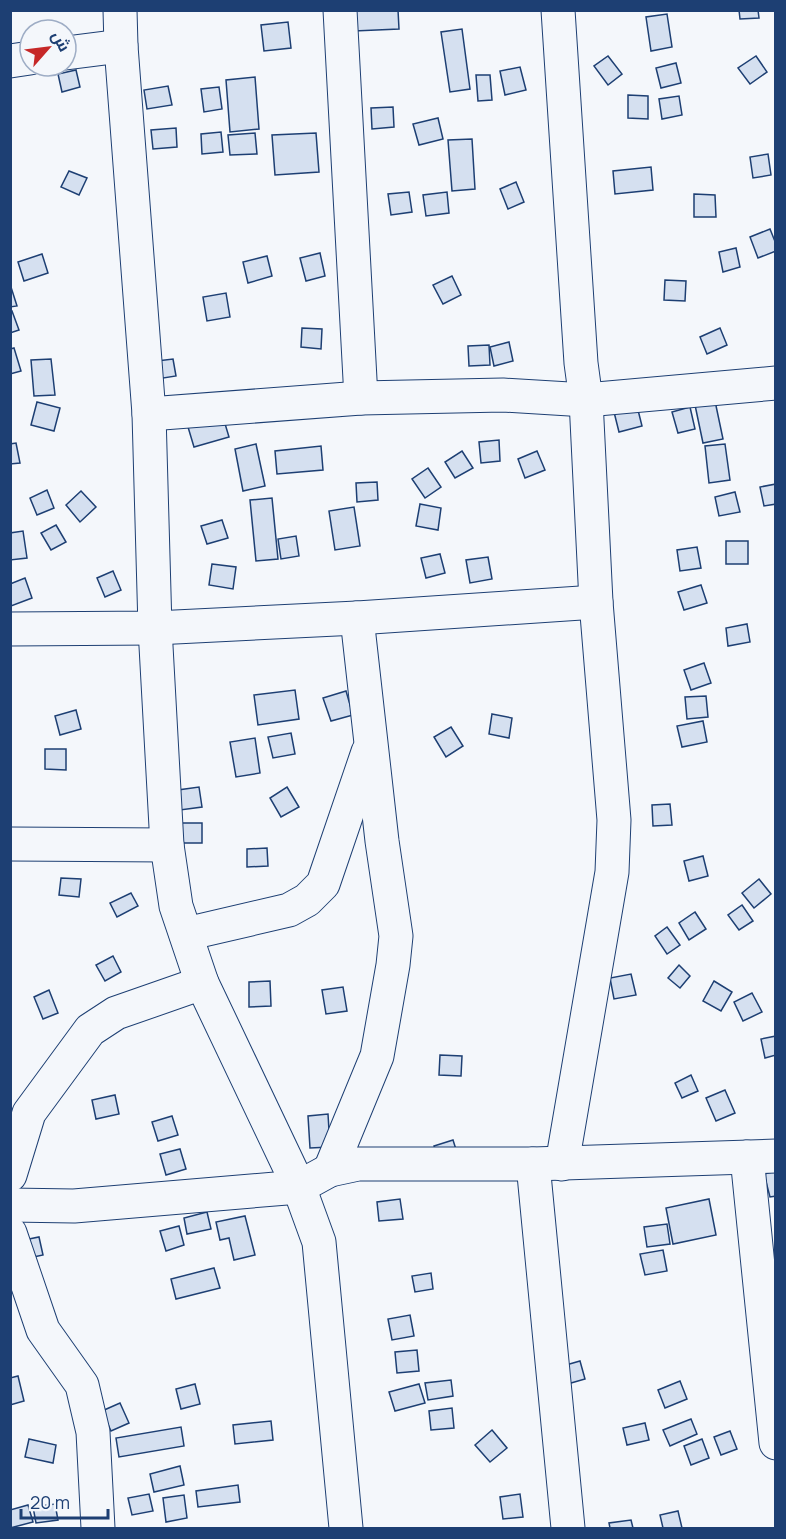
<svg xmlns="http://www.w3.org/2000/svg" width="786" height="1539" font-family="Manrope,Cairo,sans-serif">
  <rect width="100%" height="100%" fill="#f4f7fb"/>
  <g fill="#d5e0f0" stroke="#1d3f73" stroke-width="1.5">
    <polygon points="353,10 398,10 399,29 354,31"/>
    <polygon points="739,10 758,10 759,18 740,19"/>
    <polygon points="667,14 672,47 651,51 646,17"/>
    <polygon points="288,22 291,48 264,51 261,25"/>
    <polygon points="462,29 470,89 450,92 441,32"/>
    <polygon points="608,56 622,74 608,85 594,66"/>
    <polygon points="756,56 767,72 750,84 738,68"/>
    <polygon points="676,63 681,83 661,88 656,68"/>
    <polygon points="520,67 526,90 505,95 500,71"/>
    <polygon points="76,70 80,87 62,92 58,74"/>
    <polygon points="476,75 490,75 492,100 478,101"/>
    <polygon points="255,77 259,129 230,132 226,80"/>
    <polygon points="168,86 172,105 147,109 144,90"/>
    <polygon points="219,87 222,109 204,112 201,89"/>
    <polygon points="628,95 648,96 648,119 628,118"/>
    <polygon points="679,96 682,115 662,119 659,99"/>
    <polygon points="393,107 394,127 372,129 371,108"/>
    <polygon points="438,118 443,139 419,145 413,124"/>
    <polygon points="176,128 177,147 153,149 151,130"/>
    <polygon points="221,132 223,152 202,154 201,134"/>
    <polygon points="255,133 257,154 230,155 228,135"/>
    <polygon points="316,133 319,172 275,175 272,135"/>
    <polygon points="472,139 475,189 452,191 448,140"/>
    <polygon points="768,154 771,175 753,178 750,157"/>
    <polygon points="651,167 653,190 615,194 613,171"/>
    <polygon points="69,171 87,178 79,195 61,187"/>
    <polygon points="516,182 524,202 508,209 500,189"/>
    <polygon points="409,192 412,212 391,215 388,194"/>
    <polygon points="447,192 449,213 426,216 423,195"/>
    <polygon points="694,194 715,195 716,217 694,217"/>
    <polygon points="770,229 776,244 776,251 758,258 750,237"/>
    <polygon points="736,248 740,267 723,272 719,252"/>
    <polygon points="320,253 325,276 306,281 300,258"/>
    <polygon points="42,254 48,273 24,281 18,262"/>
    <polygon points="267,256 272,276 248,283 243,262"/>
    <polygon points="452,276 461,295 443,304 433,285"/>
    <polygon points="665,280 686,281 685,301 664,300"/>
    <polygon points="10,284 17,306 10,307"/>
    <polygon points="226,293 230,317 207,321 203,297"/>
    <polygon points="12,311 19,330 10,333 10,312"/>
    <polygon points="302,328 322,329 321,349 301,347"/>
    <polygon points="720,328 727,345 707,354 700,337"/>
    <polygon points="509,342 513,361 494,366 490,347"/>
    <polygon points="489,345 490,365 469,366 468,346"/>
    <polygon points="14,348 21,371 10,374 10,349"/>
    <polygon points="51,359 55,395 34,396 31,360"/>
    <polygon points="173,359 176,376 151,380 149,362"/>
    <polygon points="715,401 723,439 703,443 695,405"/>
    <polygon points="37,402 60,408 54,431 31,425"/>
    <polygon points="637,406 642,426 619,432 614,412"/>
    <polygon points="690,407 695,429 678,433 672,412"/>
    <polygon points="223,417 229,437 194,447 188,427"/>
    <polygon points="499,440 500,461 481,463 479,442"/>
    <polygon points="16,443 20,463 10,464 10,444"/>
    <polygon points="256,444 265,486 243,491 235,449"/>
    <polygon points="725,444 730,480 709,483 705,446"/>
    <polygon points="321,446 323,470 277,474 275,451"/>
    <polygon points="462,451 473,468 455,478 445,462"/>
    <polygon points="537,451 545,470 525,478 518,459"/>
    <polygon points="428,468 441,487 425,498 412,479"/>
    <polygon points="377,482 378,500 357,502 356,483"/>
    <polygon points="776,484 776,504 764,506 760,487"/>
    <polygon points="47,490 54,508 37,515 30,498"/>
    <polygon points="81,491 96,507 80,522 66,505"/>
    <polygon points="735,492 740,512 719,516 715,497"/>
    <polygon points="272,498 278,559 256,561 250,500"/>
    <polygon points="420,504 441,508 438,530 416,526"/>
    <polygon points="354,507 360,546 335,550 329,511"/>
    <polygon points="222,520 228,538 207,544 201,526"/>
    <polygon points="56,525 66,542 51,550 41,533"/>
    <polygon points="23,531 27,558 10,560 10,533"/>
    <polygon points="296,536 299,556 281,559 278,539"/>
    <rect x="726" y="541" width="22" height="23"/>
    <polygon points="697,547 701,568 680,571 677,550"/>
    <polygon points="440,554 445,573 426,578 421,558"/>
    <polygon points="488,557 492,579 470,583 466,560"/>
    <polygon points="212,564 236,567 233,589 209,585"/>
    <polygon points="113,571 121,590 105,597 97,578"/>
    <polygon points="25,578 32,598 11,606 10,584"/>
    <polygon points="701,585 707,603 684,610 678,592"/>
    <polygon points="747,624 750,642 728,646 726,628"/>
    <polygon points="704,663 711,683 691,690 684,670"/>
    <polygon points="295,690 299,719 258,725 254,695"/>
    <polygon points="346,691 353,715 331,721 323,698"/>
    <polygon points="706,696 708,717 687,719 685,697"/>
    <polygon points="76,710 81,729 60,735 55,716"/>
    <polygon points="492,714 512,718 509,738 489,734"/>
    <polygon points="703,721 707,742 682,747 677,726"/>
    <polygon points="451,727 463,746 446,757 434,737"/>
    <polygon points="291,733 295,754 273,758 268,737"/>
    <polygon points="255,738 260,773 236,777 230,742"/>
    <polygon points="45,749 66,749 66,770 45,769"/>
    <polygon points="199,787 202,807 180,810 178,790"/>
    <polygon points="287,787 299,807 281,817 270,798"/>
    <polygon points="670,804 672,825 653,826 652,805"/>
    <rect x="181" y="823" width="21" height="20"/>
    <polygon points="267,848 268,866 247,867 247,849"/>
    <polygon points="703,856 708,876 689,881 684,861"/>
    <polygon points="61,878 81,879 79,897 59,895"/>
    <polygon points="759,879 771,894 754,908 742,893"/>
    <polygon points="131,893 138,906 117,917 110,903"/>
    <polygon points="742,905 753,921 739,930 728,915"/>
    <polygon points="695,912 706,929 689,940 679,923"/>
    <polygon points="667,927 680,945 667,954 655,936"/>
    <polygon points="113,956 121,972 105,981 96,965"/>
    <polygon points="679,965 690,976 680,988 668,978"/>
    <polygon points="631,974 636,995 614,999 610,978"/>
    <polygon points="270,981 271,1006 249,1007 249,982"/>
    <polygon points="714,981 732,992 721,1011 703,1001"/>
    <polygon points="343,987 347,1011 326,1014 322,990"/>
    <polygon points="49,990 58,1013 43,1019 34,997"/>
    <polygon points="752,993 762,1012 743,1021 734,1002"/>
    <polygon points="776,1036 776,1055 765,1058 761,1039"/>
    <polygon points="440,1055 462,1056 461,1076 439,1075"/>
    <polygon points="691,1075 698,1091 682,1098 675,1083"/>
    <polygon points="725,1090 735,1113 716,1121 706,1098"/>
    <polygon points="115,1095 119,1114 96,1119 92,1100"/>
    <polygon points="328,1114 330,1147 310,1148 308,1116"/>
    <polygon points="172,1116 178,1135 158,1141 152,1122"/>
    <polygon points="453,1140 459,1159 440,1165 434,1146"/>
    <polygon points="180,1149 186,1169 166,1175 160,1154"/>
    <polygon points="776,1171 776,1196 770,1197 764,1174"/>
    <polygon points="400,1199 403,1219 379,1221 377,1202"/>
    <polygon points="709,1199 716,1235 673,1244 666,1208"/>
    <polygon points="207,1212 211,1229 187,1234 184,1218"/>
    <polygon points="245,1216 255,1255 234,1260 229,1238 220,1240 216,1222"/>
    <polygon points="667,1224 670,1244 647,1247 644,1227"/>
    <polygon points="179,1226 184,1245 166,1251 160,1231"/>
    <polygon points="39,1237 43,1255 24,1259 19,1241"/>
    <polygon points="663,1250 667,1271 645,1275 640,1254"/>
    <polygon points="214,1268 220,1288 176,1299 171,1279"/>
    <polygon points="431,1273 433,1289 415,1292 412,1276"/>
    <polygon points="410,1315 414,1336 392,1340 388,1319"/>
    <polygon points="417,1350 419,1371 397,1373 395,1352"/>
    <polygon points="580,1361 585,1379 564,1385 559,1367"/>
    <polygon points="18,1376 24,1401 10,1405 10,1378"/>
    <polygon points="451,1380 453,1396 428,1400 425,1383"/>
    <polygon points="680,1381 687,1399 665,1408 658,1390"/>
    <polygon points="195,1384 200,1404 181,1409 176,1389"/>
    <polygon points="419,1384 425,1403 395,1411 389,1392"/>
    <polygon points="120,1403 129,1423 111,1431 102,1411"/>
    <polygon points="452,1408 454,1428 431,1430 429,1411"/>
    <polygon points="691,1419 697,1434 670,1446 663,1430"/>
    <polygon points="271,1421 273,1440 235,1444 233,1425"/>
    <polygon points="645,1423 649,1440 627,1445 623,1428"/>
    <polygon points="181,1427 184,1446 119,1457 116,1438"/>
    <polygon points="492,1430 507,1448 490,1462 475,1445"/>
    <polygon points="730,1431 737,1449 721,1455 714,1437"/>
    <polygon points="29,1439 56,1445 53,1463 25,1457"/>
    <polygon points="702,1439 709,1458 691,1465 684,1446"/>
    <polygon points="180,1466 184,1485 154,1492 150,1474"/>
    <polygon points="238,1485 240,1502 198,1507 196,1491"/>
    <polygon points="149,1494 153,1511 132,1515 128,1498"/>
    <polygon points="520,1494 523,1517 503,1519 500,1497"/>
    <polygon points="184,1495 187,1518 166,1522 163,1498"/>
    <polygon points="55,1504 58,1520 36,1523 33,1507"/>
    <polygon points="28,1505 33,1522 10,1528 10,1510"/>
    <polygon points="678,1511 682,1528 663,1528 660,1515"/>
    <polygon points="631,1520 633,1528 610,1528 609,1523"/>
  </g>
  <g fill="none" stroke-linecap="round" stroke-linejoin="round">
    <g stroke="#1d3f73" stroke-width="35">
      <g id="minor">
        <polyline points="120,10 121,46 149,414 155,628 167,845 176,906 202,983 299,1187 319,1242 346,1528"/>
        <polyline points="340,10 361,398"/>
        <polyline points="558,10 581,363 586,400 596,602 614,820 612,872 562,1164"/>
        <polyline points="66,53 121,46"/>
        <polyline points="10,61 30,58"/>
        <polyline points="149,414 361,398 503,395 586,400 776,383"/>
        <polyline points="10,629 155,628 357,618 596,602"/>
        <polyline points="10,844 167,845"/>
        <polyline points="186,934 289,910 307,900 323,884 368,752"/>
        <polyline points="747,1157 776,1443"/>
        <polyline points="533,1164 568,1528"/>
        <polyline points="330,1170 377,1056 393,965 396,936 382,841 357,618"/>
        <polyline points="10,1175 29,1113 90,1030 116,1013 202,983"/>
        <polyline points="10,1205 74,1206 299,1187 330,1170 358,1164 533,1164 776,1156"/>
        <polyline points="10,1233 43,1330 82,1385 93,1432 98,1528"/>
      </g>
    </g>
    <use href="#minor" stroke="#f4f7fb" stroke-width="33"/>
  </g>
  <rect width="786" height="1539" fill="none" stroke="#1d3f73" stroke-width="24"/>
  <g transform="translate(48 48) rotate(62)"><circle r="28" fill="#f4f7fb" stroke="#9eadc5" stroke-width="1.5"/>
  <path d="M0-4.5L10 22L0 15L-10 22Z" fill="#c62828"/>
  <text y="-9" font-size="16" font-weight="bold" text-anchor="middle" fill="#1d3f73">ش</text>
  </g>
  <path d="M21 1509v9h87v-9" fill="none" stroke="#1d3f73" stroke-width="3"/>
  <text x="30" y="1509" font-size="18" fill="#1d3f73" stroke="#f4f7fb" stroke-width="4.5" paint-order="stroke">20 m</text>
</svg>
